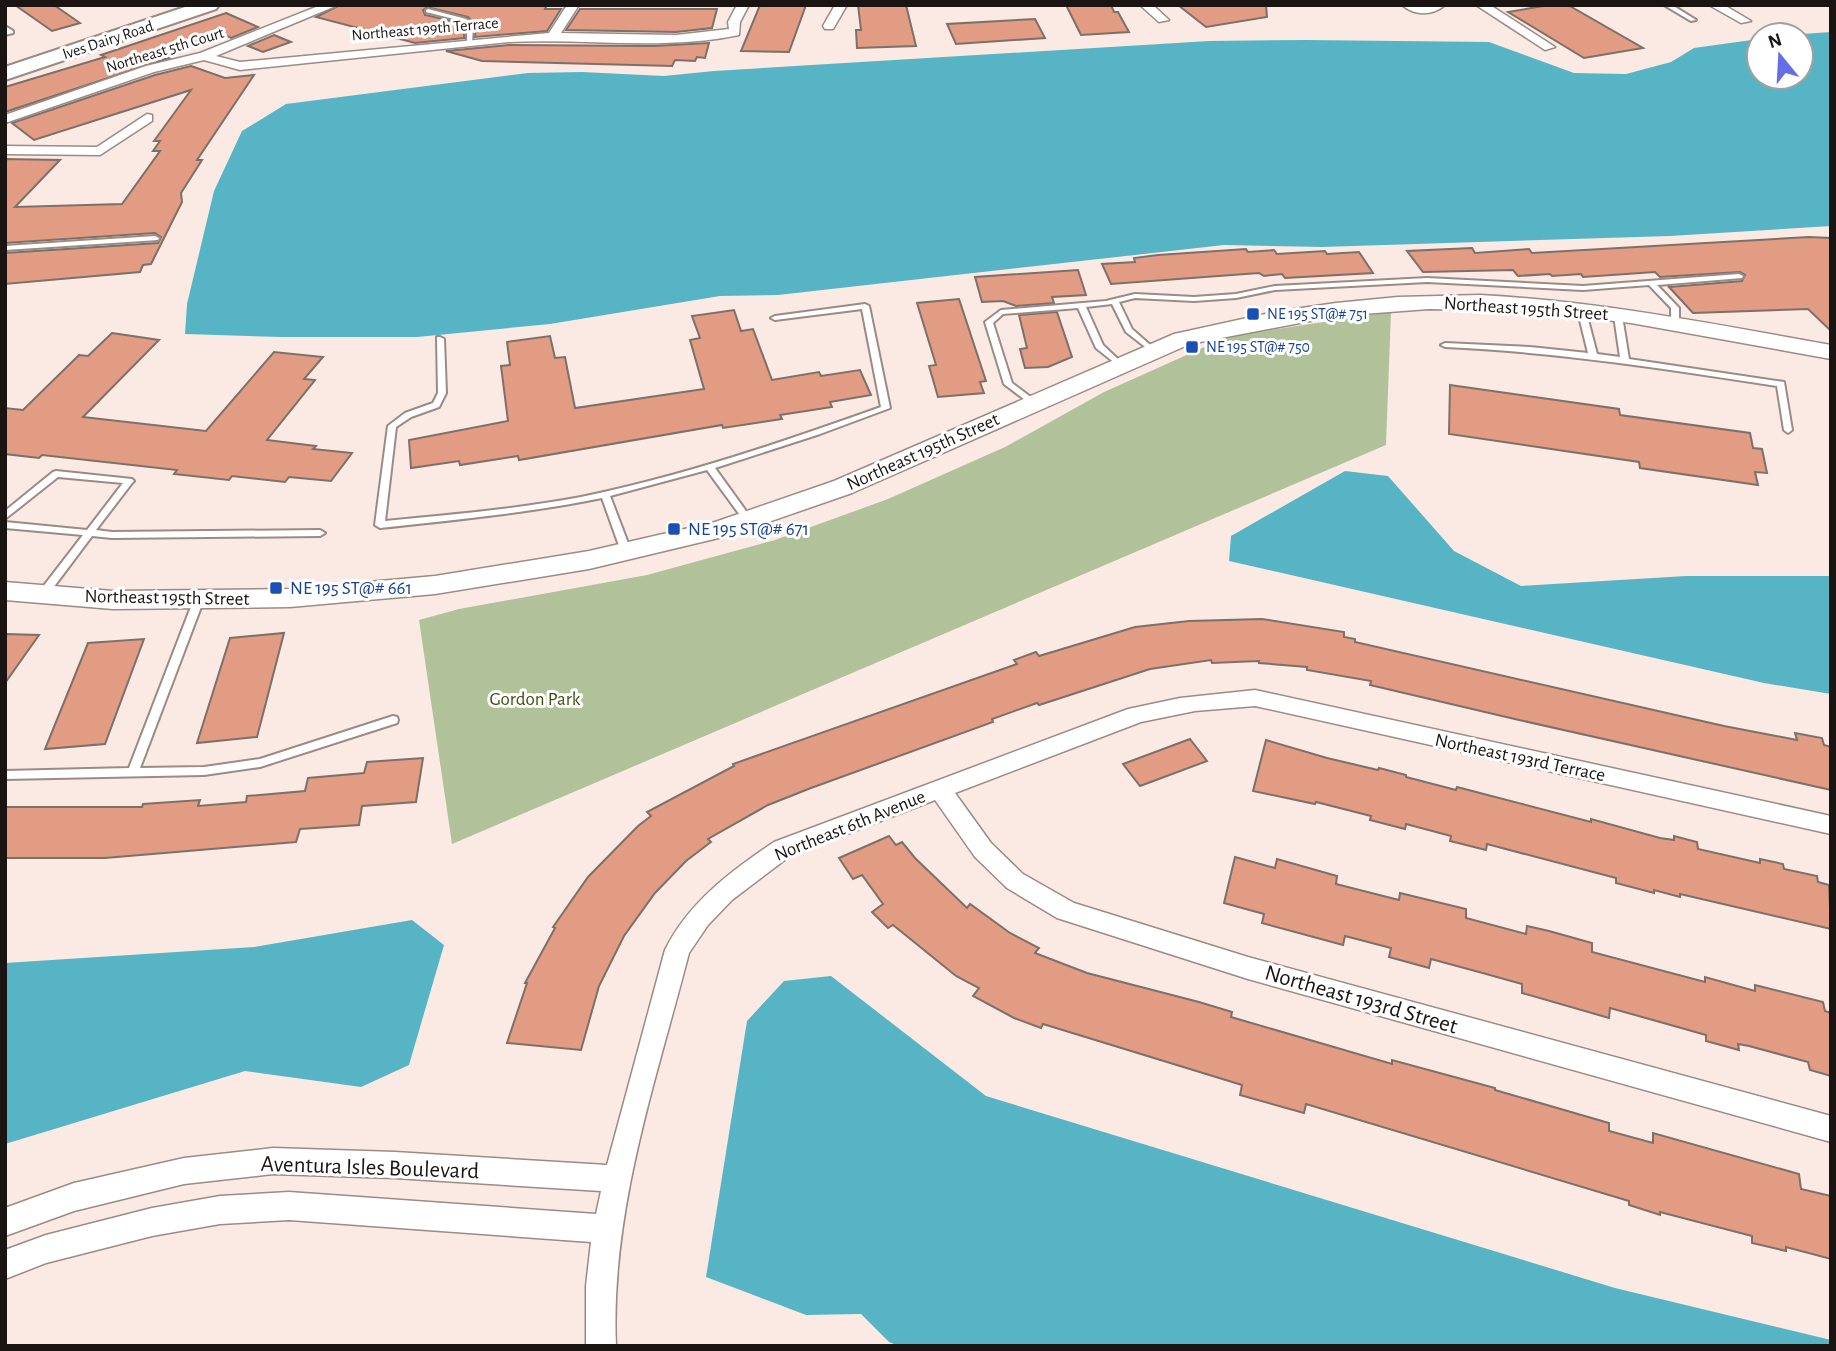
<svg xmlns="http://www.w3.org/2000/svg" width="1836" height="1351" font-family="'Alegreya Sans',sans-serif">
  <rect width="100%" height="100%" fill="#fbeae4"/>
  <polygon fill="#b1c29a" points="1391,312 1386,445 452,844 419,620 459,609 647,575 775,540 888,499 1005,447 1104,392 1229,336"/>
  <g fill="#57b4c4">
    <polygon points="1831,32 1831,226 1670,236 1322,247 1224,245 778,295 720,296 550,324 417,337 282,337 185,334 187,304 214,191 242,131 286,104 528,73 582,72 664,76 714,71 1209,41 1306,40 1489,42 1574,73 1626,74 1671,62 1694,48 1759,39 1759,77 1801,77 1801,35 1787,35"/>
    <polygon points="1345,471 1388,476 1454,551 1521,586 1686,576 1831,576 1831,694 1764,683 1229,561 1231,536"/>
    <polygon points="412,920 444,945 409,1065 361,1087 245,1071 5,1144 5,963 254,947"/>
    <polygon points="831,976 986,1096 1615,1288 1831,1340 1831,1346 899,1346 889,1342 861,1314 806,1315 706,1277 747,1021 784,981"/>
  </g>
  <g fill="#e19c83" stroke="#7d6f69" stroke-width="2">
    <polygon points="15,5 54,5 80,23 52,31"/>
    <polygon points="340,5 547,5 545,9 561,9 547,31 475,37 476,26 468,17 427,7 423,10 425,15 461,23 464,27 464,38 415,43 316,17"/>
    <polygon points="760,5 806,5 789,52 741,51"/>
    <polygon points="858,5 906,5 916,46 857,48 856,30 861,30"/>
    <polygon points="1066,5 1111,5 1114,12 1118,12 1129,32 1081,35"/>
    <polygon points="1178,5 1266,5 1267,17 1206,27"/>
    <polygon points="1549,5 1568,5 1643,48 1584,58 1508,12"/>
    <polygon points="580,9 717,9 712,28 676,32 566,30"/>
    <polygon points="226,13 258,27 231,38 224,34 163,55 169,58 5,112 5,87 105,57 101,55"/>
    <polygon points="1035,19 1045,38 956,44 947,24"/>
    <polygon points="274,35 291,42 263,52 248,46"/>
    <polygon points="709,43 705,58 697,57 695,61 675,60 672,66 482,61 446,51 509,45 653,46"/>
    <polygon points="191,66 225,78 254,75 197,160 202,160 181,193 182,202 151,264 143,265 140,272 5,284 5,253 158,243 161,237 155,233 5,243 5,159 60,160 15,207 122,204 160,151 153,151 160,141 154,141 191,90 34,140 12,123 155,75"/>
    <polygon points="1809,237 1831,238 1831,331 1808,309 1693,313 1669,287 1742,281 1745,275 1740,272 1660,277 1655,272 1583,277 1581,274 1552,276 1550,274 1518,276 1513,270 1423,272 1407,251 1472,248 1475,253 1529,249 1532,253"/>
    <polygon points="1246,249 1248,252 1274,250 1277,254 1325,251 1327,254 1359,252 1373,273 1285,278 1282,274 1264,276 1259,273 1111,284 1102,264 1135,262 1134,258 1158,255"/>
    <polygon points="1078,270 1086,295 1052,297 1054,303 1016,306 1003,301 982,302 975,277"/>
    <polygon points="959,299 986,381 980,382 984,393 938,397 929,366 936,365 917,303"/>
    <polygon points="734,310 741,331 753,329 772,380 819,372 821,376 860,370 871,395 830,402 832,407 780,415 782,419 723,428 722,425 519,460 518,456 460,465 459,461 411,468 409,440 508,421 501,366 510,365 507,342 550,336 555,358 565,357 575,408 704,389 690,340 700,338 692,316"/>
    <polygon points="1057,312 1072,357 1048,367 1025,368 1020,349 1027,348 1019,315"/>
    <polygon points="112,333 159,340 83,417 206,431 274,352 323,357 304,379 315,380 267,440 316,446 313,449 352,453 331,481 289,477 285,482 232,476 229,480 174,474 177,470 42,455 39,458 5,454 5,408 23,410 79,355 88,356"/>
    <polygon points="1450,385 1619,409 1620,415 1750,433 1753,448 1762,449 1767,473 1755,472 1758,485 1640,468 1639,462 1449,434"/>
    <polygon points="1262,619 1344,632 1344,637 1355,639 1355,642 1724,726 1797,740 1795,733 1822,738 1824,745 1831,747 1831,790 1519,720 1370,685 1371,681 1307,670 1307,667 1259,663 1259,661 1212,663 1211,660 1150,669 1039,705 1037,703 992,719 993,722 811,788 768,805 708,839 711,842 686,861 655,893 624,936 599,986 581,1050 507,1043 527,983 525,983 555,928 553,927 588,877 638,826 651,816 647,812 734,766 733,764 1017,664 1014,660 1036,652 1039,656 1135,627 1189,621"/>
    <polygon points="284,633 257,737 197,743 230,638"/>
    <polygon points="5,634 39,635 5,683"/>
    <polygon points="144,639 105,744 45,749 88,643"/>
    <polygon points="1190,739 1207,761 1140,786 1123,764"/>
    <polygon points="1266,740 1327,758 1378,770 1379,768 1406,775 1406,777 1456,790 1457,787 1591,822 1591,819 1660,838 1674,840 1674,836 1697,842 1698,849 1760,863 1760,859 1783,864 1784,869 1817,876 1818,882 1829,885 1831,929 1680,894 1680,897 1654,890 1654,893 1616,883 1616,878 1517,852 1487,844 1486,850 1450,841 1451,836 1406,824 1405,829 1370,820 1371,816 1316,802 1315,804 1253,791"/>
    <polygon points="423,758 416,802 362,806 359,825 300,829 296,842 105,858 5,858 5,807 142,807 143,804 200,800 198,806 246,802 247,796 305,791 308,778 364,773 367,762"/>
    <polygon points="889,836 896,845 902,842 915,858 967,908 970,904 1010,933 1039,948 1035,953 1087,973 1199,1002 1232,1012 1231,1017 1392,1064 1392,1060 1495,1088 1495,1090 1609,1123 1609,1131 1653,1143 1653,1133 1799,1174 1801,1189 1831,1196 1831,1259 1786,1247 1786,1251 1752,1243 1752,1236 1660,1212 1660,1215 1629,1205 1629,1201 1306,1104 1304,1113 1240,1095 1242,1085 1043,1024 1041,1028 1014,1018 973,996 979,988 956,976 893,925 888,928 872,912 883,904 862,875 853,879 839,858"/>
    <polygon points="1235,857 1275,868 1277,859 1337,876 1336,884 1399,900 1400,893 1466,909 1466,918 1526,934 1527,926 1549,931 1592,943 1592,952 1705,982 1705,977 1755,991 1755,985 1823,1002 1825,1011 1831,1013 1831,1076 1810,1070 1808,1062 1749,1046 1738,1044 1739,1050 1706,1041 1706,1035 1660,1022 1610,1008 1609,1018 1522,993 1522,984 1479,972 1431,959 1429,968 1389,957 1391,948 1345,936 1343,945 1262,923 1264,914 1224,903"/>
  </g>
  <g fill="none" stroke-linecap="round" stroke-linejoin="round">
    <g stroke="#9a8b85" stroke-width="4">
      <g id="lane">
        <polygon points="1664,5 1672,5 1696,20 1691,21"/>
        <polygon points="428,9 466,19 473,26 472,43 467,42 467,26 462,21 426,12 426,10"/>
        <polygon points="5,26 13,31 13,33 5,35"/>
        <polygon points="155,236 159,238 158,240 5,250 5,246"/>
        <polygon points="1739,274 1743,276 1742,278 1657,285 1679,308 1679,325 1675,327 1671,325 1671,308 1649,285 1583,290 1427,282 1275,290 1236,298 1194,301 1135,298 1119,302 1132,329 1157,351 1153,353 1126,332 1112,304 1086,307 1103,345 1124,365 1120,367 1096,348 1078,308 1003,314 993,323 1012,383 1036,401 1037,403 1033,406 1004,384 985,322 1001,310 1106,301 1135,294 1194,297 1236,294 1275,286 1427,278 1583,286"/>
        <path d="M865,304L869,306L890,408L820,434L715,468L751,518L753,520L751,522H745L707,470L610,496L631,551L626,554L621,551L602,498C529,513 454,520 380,528L375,525L388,426L405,413L433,403L438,393L437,337H440L444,339L446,393L439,407L411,417L396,427L385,521C450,515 516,509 581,497C683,476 783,442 881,407L862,309L775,320L771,318L775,316Z"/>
        <path d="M1579,310H1585L1586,312L1597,354L1620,357L1614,316L1618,314L1622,316L1629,359L1784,382L1792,430L1788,433L1784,430L1777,386C1667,369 1557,352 1445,347L1441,345L1445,343L1530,347L1588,353L1578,312Z"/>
        <polygon points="56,471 132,479 134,481 132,483 96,530 112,532 320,530 325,533 320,536 112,538 92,536 47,596 43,597 38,594 39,592 83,535 5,528 5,522 87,530 123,483 58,477 5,519 5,511 53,472"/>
        <polygon points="199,596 204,599 140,768 204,767 260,759 393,716 397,717 398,720 397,723 260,767 204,775 5,779 5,771 129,768 194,599"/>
      </g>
    </g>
    <g stroke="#9a8b85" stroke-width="3">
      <g id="street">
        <path d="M321,5H338L216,56L240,62L549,33L567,5H579L561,33L676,35L729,29L728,22L737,5H749L740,22L739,35C664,51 585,38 509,42L240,70L204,60L154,72L5,123V115L146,66L200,53Z"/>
        <polygon points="835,5 847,5 833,29 825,29 823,26"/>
        <polygon points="1140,5 1153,5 1169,20 1159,22"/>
        <path d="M1402,5H1445C1432,16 1415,16 1402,5Z"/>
        <polygon points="1476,5 1490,5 1555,47 1545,50"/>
        <polygon points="1709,5 1724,5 1751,21 1741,23"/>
        <polygon points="147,114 152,115 152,121 100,155 5,154 5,146 97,147"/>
        <path d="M1255,690L1831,816V834L1255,706L1195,711L1141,722L955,793L991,843L1023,874L1074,903L1248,957L1831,1116V1142L1248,979L1057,918L1007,888L975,857L935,800L790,856L732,900L708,925L689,953C656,1081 610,1212 616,1346H586V1286L591,1242L289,1220L220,1224L152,1236L46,1263L5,1279V1250L46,1235L152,1208L220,1196L289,1192L596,1214L601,1191L395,1178L273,1174L184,1184L74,1211L5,1236V1208L74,1183L184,1158L273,1148L395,1152L607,1165L665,950C688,903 731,871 774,842L1128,709L1180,698Z"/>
      </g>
    </g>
    <g stroke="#9a8b85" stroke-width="3">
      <path id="secondary" d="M1480,295C1598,301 1714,324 1831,345V359L1631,323L1530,311L1429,309L1336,316L1190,344L852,493L731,535L589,569L435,594L290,607L113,609L5,600V582L113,591L290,589L435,576L589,551L715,522L834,481L1174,334L1274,312L1336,303L1398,297Z"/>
    </g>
    <g stroke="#9a8b85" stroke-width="4">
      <polygon id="primary" points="191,5 219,5 216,9 5,80 5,67"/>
    </g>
    <use href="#lane" fill="#fff" fill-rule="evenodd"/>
    <use href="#street" fill="#fff" fill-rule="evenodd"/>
    <use href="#secondary" fill="#fff" fill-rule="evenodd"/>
    <use href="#primary" fill="#fff" fill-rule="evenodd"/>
  </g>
  <g fill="#1a4fb4" stroke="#fff" stroke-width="2.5">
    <rect x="1246" y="307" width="14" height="14" rx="3.5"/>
    <rect x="1185" y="340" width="14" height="14" rx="3.5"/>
    <rect x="667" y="522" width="14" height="14" rx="3.5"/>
    <rect x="269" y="581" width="14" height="14" rx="3.5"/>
  </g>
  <g text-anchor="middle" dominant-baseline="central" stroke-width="6" stroke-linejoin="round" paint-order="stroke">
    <g font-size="16" fill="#1a1412" stroke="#fff">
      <text transform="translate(425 29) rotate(-5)">Northeast 199th Terrace</text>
      <text transform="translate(108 40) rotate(-18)">Ives Dairy Road</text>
      <text transform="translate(165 50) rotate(-17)">Northeast 5th Court</text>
    </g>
    <g font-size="16" fill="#164399" stroke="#fff" text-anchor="start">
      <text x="1267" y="314">NE 195 ST@# 751</text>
      <text x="1206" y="347">NE 195 ST@# 750</text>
    </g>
    <g font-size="19" fill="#1a1412" stroke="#fff">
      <text transform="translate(1526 309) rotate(4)">Northeast 195th Street</text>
      <text transform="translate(923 452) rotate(-24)">Northeast 195th Street</text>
      <text transform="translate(167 598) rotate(1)">Northeast 195th Street</text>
      <text transform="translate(1520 758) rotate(12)">Northeast 193rd Terrace</text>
      <text transform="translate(850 826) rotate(-22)">Northeast 6th Avenue</text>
    </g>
    <g font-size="19" fill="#164399" stroke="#fff" text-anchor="start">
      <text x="688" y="529">NE 195 ST@# 671</text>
      <text x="290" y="588">NE 195 ST@# 661</text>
    </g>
    <g font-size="19" fill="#3d530e" stroke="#fff">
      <text x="535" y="699">Gordon Park</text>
    </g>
    <g font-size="23" fill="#1a1412" stroke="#fff">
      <text transform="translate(1361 1000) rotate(16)">Northeast 193rd Street</text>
      <text transform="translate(370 1168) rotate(2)">Aventura Isles Boulevard</text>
    </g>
  </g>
  <rect width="1836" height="1351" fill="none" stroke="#1a1412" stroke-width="14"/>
  <g transform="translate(1780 56) rotate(342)"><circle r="33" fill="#ffffff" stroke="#a3a1a0" stroke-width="2"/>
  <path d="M0-5L12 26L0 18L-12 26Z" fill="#646ee7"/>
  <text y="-10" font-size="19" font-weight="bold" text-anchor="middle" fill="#1a1412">N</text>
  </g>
</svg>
